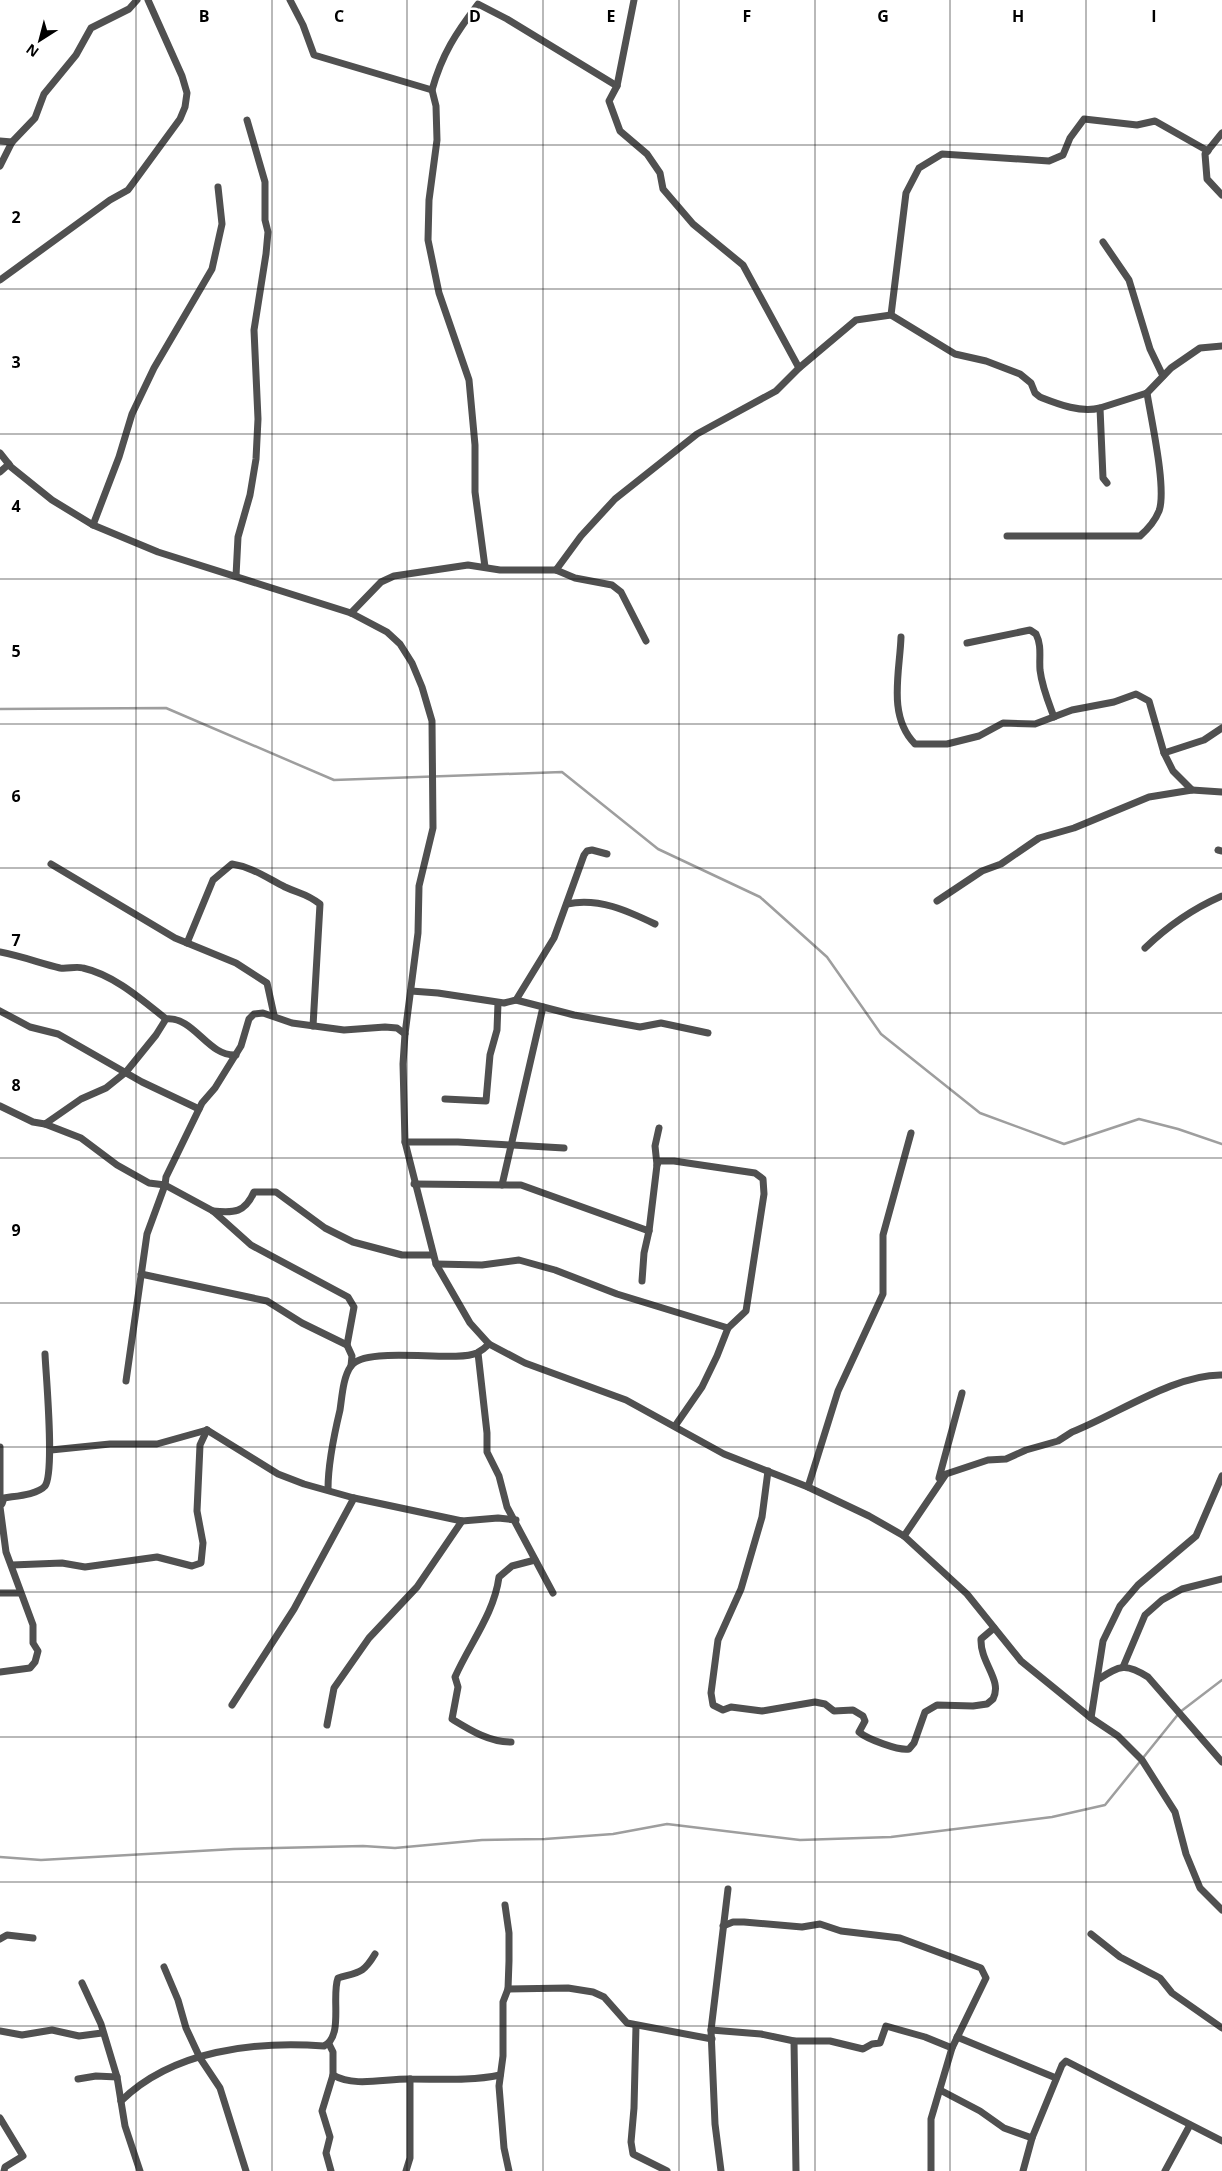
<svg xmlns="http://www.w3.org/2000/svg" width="1222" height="2171" font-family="'Open Sans',sans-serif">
  <rect width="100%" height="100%" fill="#fff"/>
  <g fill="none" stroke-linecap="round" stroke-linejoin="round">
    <g stroke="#9e9e9e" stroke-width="2.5">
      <polyline points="0,709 166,708 334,780 562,772 658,849 760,897 827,957 881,1034 980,1113 1064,1144 1139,1119 1178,1129 1222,1144"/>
      <polyline points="0,1857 41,1860 234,1849 363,1846 395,1848 482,1840 545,1839 613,1834 667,1824 800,1840 891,1837 1052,1817 1105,1805 1180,1712 1222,1680"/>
    </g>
    <g stroke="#505050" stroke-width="7">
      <path d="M290,0L303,25L314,55L432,90C442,54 456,33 478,4L507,19L617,86"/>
      <polyline points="634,0 617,86 609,101 620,131 647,154 660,173 663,189 693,224 743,265 799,368"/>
      <polyline points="432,90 436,106 437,140 429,200 428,240 439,293 469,380 475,445 475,492 485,567"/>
      <polyline points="1222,133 1205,154 1207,179 1222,195"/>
      <polyline points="0,141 12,142"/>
      <polyline points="0,166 12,142 35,118 44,94 76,55 91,28 129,9 137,0"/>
      <polyline points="1103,242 1129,280 1150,349 1163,376"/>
      <polyline points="0,280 110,200 128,190 180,119 185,107 187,93 182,76 148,0"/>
      <polyline points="891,315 906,193 919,168 942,154 1049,161 1063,155 1070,138 1084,119 1137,125 1155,121 1208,151"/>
      <polyline points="0,453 11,467 52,500 93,525 158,552 351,613 387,632 400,644 412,663 422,687 432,721 433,828 419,886 418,933 405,1034 403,1064 405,1142 436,1264 470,1323 489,1344 525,1363 626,1400 724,1454 808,1487 869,1516 904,1536 967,1594 1021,1661 1091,1718 1118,1736 1142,1760 1175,1812 1186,1854 1200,1888 1222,1910"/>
      <polyline points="0,472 9,464"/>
      <polyline points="1107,483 1103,478 1100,408 1147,393 1171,368 1200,348 1222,346"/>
      <polyline points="93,525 119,457 132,414 154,368 212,269 222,224 218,187"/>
      <path d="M1007,536H1140C1148,529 1155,521 1159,511C1167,489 1151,419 1147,393"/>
      <path d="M556,570L581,536L615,499L697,434L776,391L799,368L856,320L891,315L955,354L986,361L1020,374L1031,383L1035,393L1040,397C1058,404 1080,413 1100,408"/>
      <polyline points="236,576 238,537 250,495 256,459 258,419 254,330 266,254 268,232 265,220 265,182 247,120"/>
      <polyline points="351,613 381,582 394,576 468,565 500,570 556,570 575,578 612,585 621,592 646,641"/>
      <path d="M901,637C900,671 887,716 915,744H947L979,736L1003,723L1035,724L1072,710L1114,702L1136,694L1149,701L1164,753"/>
      <path d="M967,643L1030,630L1036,634C1042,646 1039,657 1040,670C1042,687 1048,701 1054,717"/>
      <polyline points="1192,790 1222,792"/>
      <polyline points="1218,850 1222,851"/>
      <polyline points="51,864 175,938 236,963 267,983 274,1015"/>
      <polyline points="937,901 982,871 1001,864 1039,838 1074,828 1149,797 1192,790 1173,771 1164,753 1204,740 1222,728"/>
      <path d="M567,904C598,897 628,911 655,924"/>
      <path d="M187,943L213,880L232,864C252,867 267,878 285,887C300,894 306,893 320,904L313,1026"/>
      <path d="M1145,948C1169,925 1192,909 1222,896"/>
      <path d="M0,952C21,956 40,963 60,968C68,969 76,966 83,968C114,975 141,999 166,1019"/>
      <polyline points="411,991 438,993 504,1003 516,1000 554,938 584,855 587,851 592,850 607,854"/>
      <polyline points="516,1000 574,1015 640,1027 661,1023 708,1033"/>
      <polyline points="0,1011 30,1027 58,1034 142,1082 199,1109"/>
      <polyline points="445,1099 486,1101 490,1055 497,1030 498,1003"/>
      <path d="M0,1106L33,1122L45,1124L81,1099L106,1088L126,1072L156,1035L166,1019C194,1016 208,1057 236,1055"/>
      <polyline points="45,1124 81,1138 117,1165 149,1183 165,1185 213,1211 251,1245 348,1297 354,1307 347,1345"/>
      <polyline points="405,1142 458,1142 564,1148"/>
      <polyline points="657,1165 659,1161 674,1161 755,1173 763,1179 764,1194 746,1311 728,1328 717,1356 702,1387 675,1426"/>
      <polyline points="414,1184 521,1185 649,1231"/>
      <polyline points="502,1185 543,1007"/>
      <path d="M213,1211C234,1213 245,1213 254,1192H276L325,1228L353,1242L402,1255H433"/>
      <polyline points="436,1264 482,1265 519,1260 555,1270 617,1294 728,1328"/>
      <polyline points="141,1274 267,1301 302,1323 347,1345 352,1356 351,1366"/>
      <polyline points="642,1281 644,1253 649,1231 657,1165 655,1146 659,1128"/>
      <polyline points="478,1353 487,1433 487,1452 499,1476 507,1507 553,1593"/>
      <polyline points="126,1381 147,1234 165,1185 166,1177 202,1103 215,1088 241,1046 249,1019 254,1014 263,1013 292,1023 344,1030 385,1027 397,1028 405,1034"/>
      <polyline points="207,1430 278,1474 304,1484 354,1498 462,1521 498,1518 516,1520"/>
      <polyline points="0,1447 0,1507 6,1552 33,1625 33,1643 38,1651 35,1662 30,1668 0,1672"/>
      <polyline points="51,1450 110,1444 157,1444 207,1430"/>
      <path d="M768,1471L762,1517L741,1589L718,1640L711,1693L713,1705L723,1710L731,1707L762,1711L815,1702L825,1704L834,1711L853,1710L863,1716L865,1721L859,1732C867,1739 899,1751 909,1749L914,1743L925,1712L937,1705L973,1706L987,1704L993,1699C1003,1680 980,1663 981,1639L994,1628"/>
      <polyline points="939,1478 962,1393"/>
      <polyline points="808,1487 838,1391 883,1294 883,1235 911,1133"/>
      <path d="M328,1489C328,1463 334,1435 340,1410C342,1397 343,1377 351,1366C365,1345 455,1363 477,1353C481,1351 486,1347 489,1344"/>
      <path d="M2,1504L4,1498C15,1496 37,1495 45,1486C55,1472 46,1377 45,1354"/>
      <path d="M904,1536L946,1474L988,1460L1006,1459L1026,1450L1058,1441L1072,1432C1116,1415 1175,1374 1222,1375"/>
      <polyline points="12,1565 62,1563 85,1567 157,1557 192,1566 201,1563 203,1543 197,1511 200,1445 207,1430"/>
      <polyline points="0,1593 19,1593"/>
      <polyline points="1123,1667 1145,1615 1162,1600 1182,1589 1222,1579"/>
      <path d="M1099,1679C1120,1665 1126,1663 1148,1677L1222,1762"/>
      <polyline points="232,1705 294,1609 354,1498"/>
      <polyline points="1091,1718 1103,1641 1120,1606 1138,1585 1196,1536 1222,1476"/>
      <polyline points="327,1725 334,1688 369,1638 417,1587 462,1521"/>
      <path d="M511,1742C489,1742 470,1730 452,1719L458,1687L455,1677C470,1643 494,1614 499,1577L512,1566L535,1560"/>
      <polyline points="505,1905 509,1933 509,1961 508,1989 503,2002 503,2056 499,2086 504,2148 509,2171"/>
      <polyline points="723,1926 733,1922 744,1922 802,1927 820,1924 841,1931 900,1938 981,1968 986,1978 952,2048 931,2119 931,2171"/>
      <polyline points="1091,1934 1120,1957 1160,1978 1172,1993 1222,2028"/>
      <polyline points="0,1939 7,1935 33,1938"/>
      <polyline points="164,1967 178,2000 186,2028 200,2058 220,2088 246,2171"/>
      <polyline points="82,1983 101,2024 117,2077 125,2126 140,2171"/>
      <polyline points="508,1989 568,1988 593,1992 604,1997 627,2023 712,2039"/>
      <polyline points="636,2026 634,2108 631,2142 633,2154 667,2171"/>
      <polyline points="711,2030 761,2034 794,2041 830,2041 863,2049 872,2044 880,2043 886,2026 925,2037 952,2048"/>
      <polyline points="0,2031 22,2035 52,2030 79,2036 102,2033"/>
      <polyline points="957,2037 1056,2078"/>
      <polyline points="794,2041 796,2171"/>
      <polyline points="329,2044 333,2052 333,2075 322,2111 330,2137 326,2153 331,2171"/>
      <path d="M333,2075C355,2088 387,2078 412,2079C441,2079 472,2081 500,2075"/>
      <polyline points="78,2079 96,2076 117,2077"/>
      <polyline points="940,2090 980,2111 1004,2128 1032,2138"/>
      <path d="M121,2101C173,2050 255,2041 324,2046C344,2036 331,1996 338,1978C359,1972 363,1974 375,1954"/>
      <polyline points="0,2118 23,2156 5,2167 4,2171"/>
      <polyline points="406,2171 410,2158 410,2079"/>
      <polyline points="721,2171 715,2124 711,2030 728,1889"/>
      <polyline points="1023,2171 1032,2138 1062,2065 1066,2061 1222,2141"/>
      <polyline points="1165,2171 1190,2125"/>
    </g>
  </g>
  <path fill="none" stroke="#000" stroke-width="1" stroke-opacity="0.55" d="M136,0V2171M272,0V2171M407,0V2171M543,0V2171M679,0V2171M815,0V2171M950,0V2171M1086,0V2171M0,145H1222M0,289H1222M0,434H1222M0,579H1222M0,724H1222M0,868H1222M0,1013H1222M0,1158H1222M0,1303H1222M0,1447H1222M0,1592H1222M0,1737H1222M0,1882H1222M0,2026H1222"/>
  <g font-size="16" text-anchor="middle" font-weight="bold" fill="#000" stroke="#fff" stroke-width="5" stroke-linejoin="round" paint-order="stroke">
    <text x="204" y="22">B</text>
    <text x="339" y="22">C</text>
    <text x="475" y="22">D</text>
    <text x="611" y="22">E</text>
    <text x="747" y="22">F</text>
    <text x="883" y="22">G</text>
    <text x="1018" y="22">H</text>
    <text x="1154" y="22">I</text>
    <text x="16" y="223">2</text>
    <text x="16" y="368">3</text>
    <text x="16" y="512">4</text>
    <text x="16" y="657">5</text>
    <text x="16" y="802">6</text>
    <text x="16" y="946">7</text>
    <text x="16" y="1091">8</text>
    <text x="16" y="1236">9</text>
  </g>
  <g transform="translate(40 40) rotate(216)" stroke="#ffffff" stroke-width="4" paint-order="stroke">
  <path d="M0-4L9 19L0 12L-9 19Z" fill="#000000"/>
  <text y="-8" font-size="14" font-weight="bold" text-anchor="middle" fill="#000000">N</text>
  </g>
</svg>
